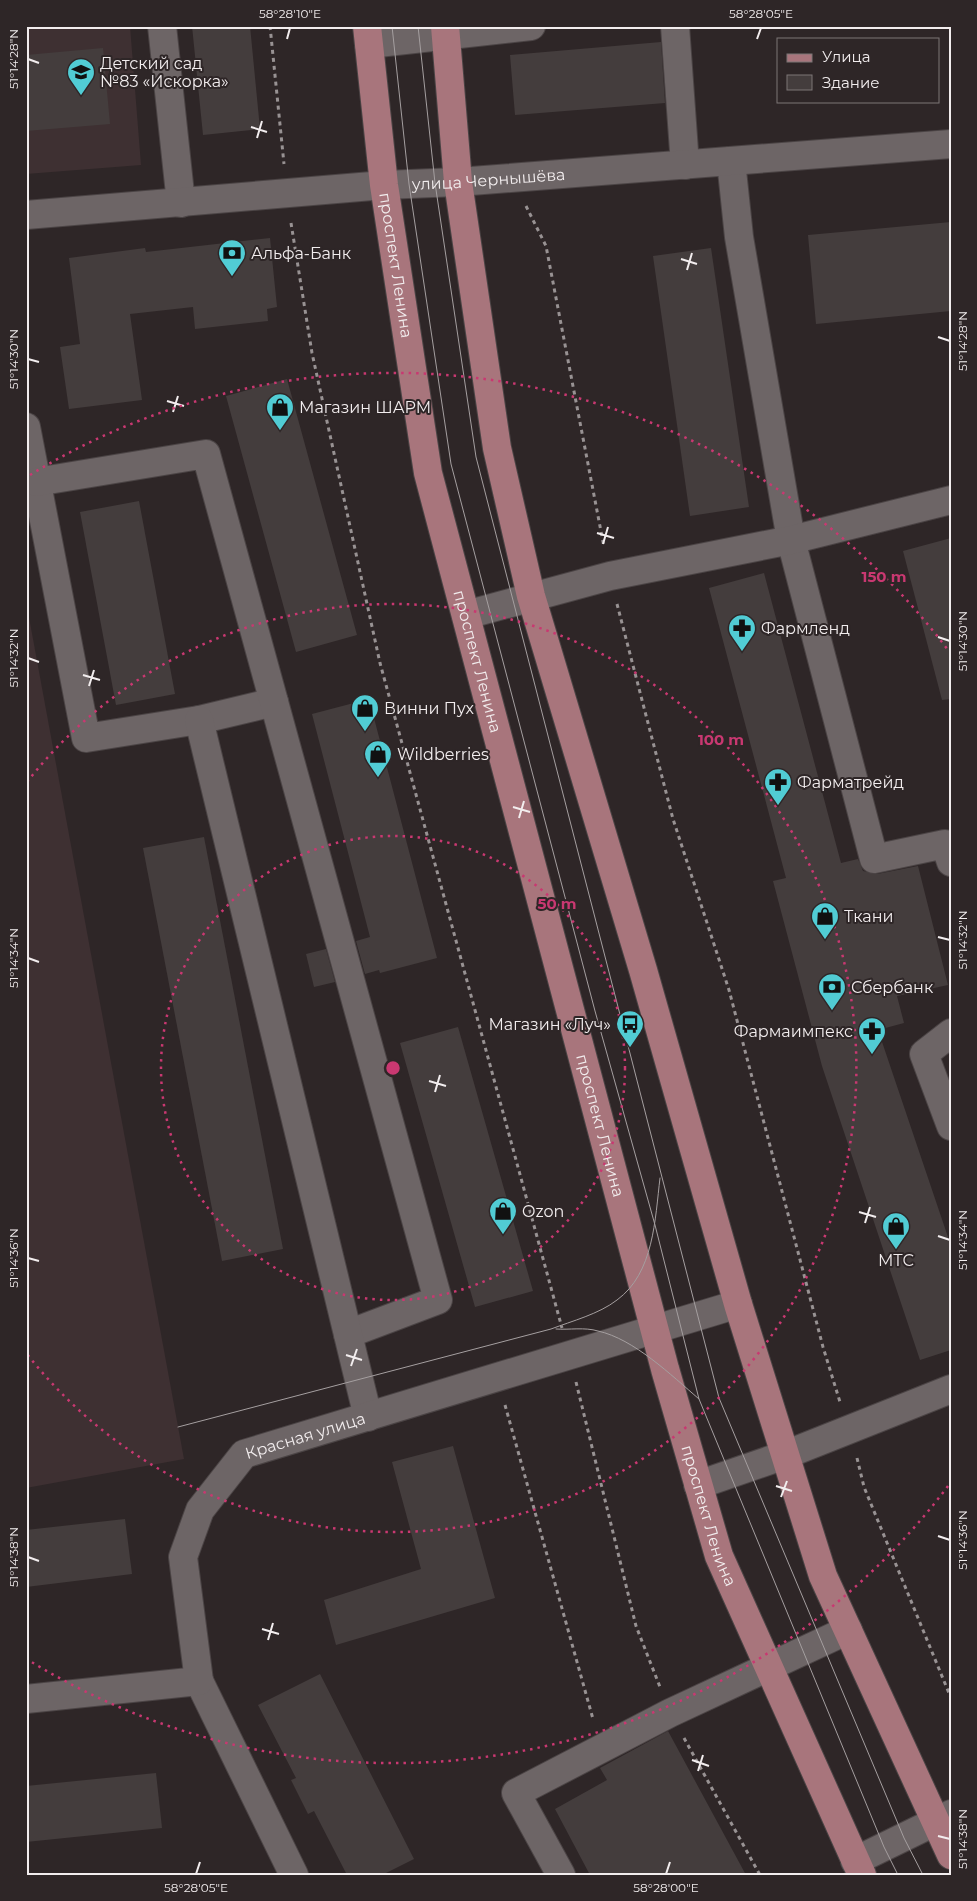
<svg xmlns="http://www.w3.org/2000/svg" width="977" height="1901" font-family="Montserrat,sans-serif">
  <rect width="100%" height="100%" fill="#2e2627"/>
  <g fill="#3e3032">
    <polygon points="26,26 130,26 141,165 26,174"/>
    <polygon points="26,601 184,1459 26,1488"/>
  </g>
  <g fill="#443d3d">
    <polygon points="192,26 250,26 260,129 203,135"/>
    <polygon points="661,42 665,103 515,115 510,55"/>
    <polygon points="103,48 110,124 26,131 26,55"/>
    <polygon points="951,222 951,311 816,324 808,235"/>
    <polygon points="270,238 277,307 267,309 268,321 195,329 193,307 130,314 142,400 69,409 60,347 80,344 69,258 145,248 146,252"/>
    <polygon points="711,248 749,507 690,516 653,256"/>
    <polygon points="287,379 357,635 296,652 226,396"/>
    <polygon points="139,501 175,694 116,705 80,512"/>
    <polygon points="951,538 951,699 942,700 903,551"/>
    <polygon points="764,573 841,863 858,859 863,871 877,874 918,866 948,985 897,996 904,1023 878,1030 951,1246 951,1350 920,1360 822,1066 773,881 786,878 709,588"/>
    <polygon points="369,699 437,958 380,973 379,970 365,974 356,941 370,937 312,714"/>
    <polygon points="204,837 283,1249 222,1261 143,848"/>
    <polygon points="326,949 335,982 314,987 306,954"/>
    <polygon points="458,1027 533,1291 475,1307 400,1043"/>
    <polygon points="453,1446 495,1598 336,1645 324,1600 421,1569 392,1462"/>
    <polygon points="125,1519 132,1574 26,1587 26,1530"/>
    <polygon points="320,1674 414,1859 382,1875 347,1875 314,1811 308,1814 291,1780 296,1778 258,1705"/>
    <polygon points="668,1731 746,1875 590,1875 555,1809 607,1780 600,1768"/>
    <polygon points="156,1773 162,1828 26,1842 26,1786"/>
  </g>
  <g fill="none" stroke-linecap="round" stroke-linejoin="round">
    <g stroke="#4b4445" stroke-width="30">
      <g id="minor">
        <polyline points="162,26 181,203"/>
        <polyline points="675,26 685,165"/>
        <polyline points="369,44 531,26"/>
        <polyline points="731,161 739,237 791,540 874,859 945,844 951,862"/>
        <path id="s1" d="M26,215L384,185L458,182L951,144"/>
        <polyline points="26,427 86,738 199,720 274,702"/>
        <polyline points="36,482 206,454 438,1300 348,1334"/>
        <polyline points="466,615 610,576 791,540 951,500"/>
        <polyline points="199,720 368,1417"/>
        <polyline points="951,1033 924,1054 951,1126"/>
        <polyline points="698,1485 785,1455 951,1389"/>
        <polyline points="199,1681 294,1875"/>
        <path id="s2" d="M26,1699L199,1681L183,1557L200,1510L244,1454L738,1304"/>
        <polyline points="855,1861 951,1814"/>
        <polyline points="561,1875 516,1793 670,1713 848,1630"/>
      </g>
    </g>
    <g stroke="#4b4445" stroke-width="30">
      <g id="major">
        <path id="s3" d="M367,26L384,185L428,473L665,1369L719,1556L862,1875"/>
        <polyline points="445,26 458,182 497,448 531,596 643,970 738,1304 823,1576 951,1855"/>
      </g>
    </g>
    <g stroke="#989293" stroke-width="3" stroke-dasharray="4 4" stroke-linecap="butt">
      <polyline points="270,26 284,164"/>
      <polyline points="526,206 546,246 604,547"/>
      <polyline points="291,223 312,353 380,663 562,1328"/>
      <polyline points="617,604 673,819 729,990 823,1347 840,1402"/>
      <polyline points="576,1382 636,1626 660,1687"/>
      <polyline points="505,1405 593,1719"/>
      <polyline points="857,1458 864,1487 951,1698"/>
      <polyline points="684,1738 760,1875"/>
    </g>
    <use href="#minor" stroke="#6d6566" stroke-width="28"/>
    <use href="#major" stroke="#a8757c" stroke-width="28"/>
    <g stroke="#a59fa0" stroke-width="1">
      <polyline points="392,26 409,184 451,464 595,1011 655,1225 699,1399 884,1847 898,1875"/>
      <polyline points="418,26 435,183 476,457 719,1398 904,1838 923,1875"/>
      <path d="M556,1329C569,1330 585,1327 598,1331C634,1339 671,1375 699,1399"/>
      <path d="M178,1427L551,1329C572,1321 599,1314 617,1300C654,1273 655,1219 660,1178"/>
    </g>
  </g>
  <path fill="none" stroke="#f2edee" stroke-width="2" d="M287,39L290,28M757,39L761,28M28,59L39,63M251,127L267,132M257,138L262,121M681,259L697,264M687,270L692,253M938,337L950,341M28,359L39,362M167,401L184,406M173,412L178,396M597,533L614,538M603,544L608,527M938,637L950,641M28,658L39,662M83,675L100,680M89,686L94,670M513,807L530,812M519,818L524,801M938,937L950,940M28,958L39,962M429,1081L446,1086M435,1092L440,1075M859,1212L876,1217M865,1223L870,1207M938,1236L950,1240M28,1258L39,1261M346,1355L362,1360M351,1366L357,1349M776,1486L792,1491M781,1497L787,1481M938,1536L950,1540M28,1557L39,1561M262,1629L279,1634M268,1640L273,1623M692,1760L709,1766M698,1771L703,1755M938,1836L950,1839M196,1874L200,1862M666,1874L670,1862"/>
  <g fill="none" stroke="#c93871" stroke-width="2.5" stroke-dasharray="2.5 5">
    <circle cx="393" cy="1068" r="232"/>
    <path d="M27 782A464 464 0 1 1 27 1354"/>
    <path d="M948 1486A695 695 0 0 1 30 1661M30 475A695 695 0 0 1 948 650"/>
  </g>
  <defs>
    <g id="school-pin" transform="scale(1.4375)"><path d="M0 17L-7.5 6A9.5 9.5 0 1 1 7.5 6Z" fill="#51ccd4" stroke="#2e2627"/><path d="M0-5L7-2L0 1L-7-2ZM-4 1L0 2.5L4 1V4Q0 6-4 4Z" fill="#111"/></g>
    <g id="bank-pin" transform="scale(1.4375)"><path d="M0 17L-7.5 6A9.5 9.5 0 1 1 7.5 6Z" fill="#51ccd4" stroke="#2e2627"/><path d="M-6-4H6V4H-6ZM0-2.3a2.3 2.3 0 1 0 0 4.6a2.3 2.3 0 1 0 0-4.6Z" fill="#111"/></g>
    <g id="shop-pin" transform="scale(1.4375)"><path d="M0 17L-7.5 6A9.5 9.5 0 1 1 7.5 6Z" fill="#51ccd4" stroke="#2e2627"/><path d="M-5-2.5h2.3a2.7 3.5 0 0 1 5.4 0H5L5.5 6h-11ZM-1.5-2.5h3a1.5 2.3 0 0 0-3 0Z" fill="#111"/></g>
    <g id="pharmacy-pin" transform="scale(1.4375)"><path d="M0 17L-7.5 6A9.5 9.5 0 1 1 7.5 6Z" fill="#51ccd4" stroke="#2e2627"/><path d="M-2-6h4v4h4v4h-4v4h-4v-4h-4v-4h4Z" fill="#111"/></g>
    <g id="bus-pin" transform="scale(1.4375)"><path d="M0 17L-7.5 6A9.5 9.5 0 1 1 7.5 6Z" fill="#51ccd4" stroke="#2e2627"/><path d="M-5-6H5V4H4V6H2V4H-2V6H-4V4H-5ZM-3.5-4V0h7V-4ZM-3.5 1.2v1.5H-2V1.2ZM2 1.2v1.5H3.5V1.2Z" fill="#111"/></g>
  </defs>
  <g fill-rule="evenodd">
    <use href="#school-pin" x="81" y="72"/>
    <use href="#bank-pin" x="232" y="253"/>
    <use href="#shop-pin" x="280" y="407"/>
    <use href="#pharmacy-pin" x="742" y="628"/>
    <use href="#shop-pin" x="365" y="708"/>
    <use href="#shop-pin" x="378" y="754"/>
    <use href="#pharmacy-pin" x="778" y="782"/>
    <use href="#shop-pin" x="825" y="916"/>
    <use href="#bank-pin" x="832" y="987"/>
    <use href="#bus-pin" x="630" y="1024"/>
    <use href="#pharmacy-pin" x="872" y="1031"/>
    <use href="#shop-pin" x="503" y="1211"/>
    <use href="#shop-pin" x="896" y="1226"/>
  </g>
  <g text-anchor="middle" dominant-baseline="central" stroke-width="4" stroke-linejoin="round" paint-order="stroke">
    <g font-size="16" fill="#f2edee" stroke="#2e2627" text-anchor="start">
      <text x="100" y="63">Детский сад<tspan x="100" dy="18">№83 «Искорка»</tspan></text>
      <text x="251" y="253">Альфа-Банк</text>
      <text x="299" y="407">Магазин ШАРМ</text>
      <text x="761" y="628">Фармленд</text>
      <text x="384" y="708">Винни Пух</text>
      <text x="397" y="754">Wildberries</text>
      <text x="797" y="782">Фарматрейд</text>
      <text x="844" y="916">Ткани</text>
      <text x="851" y="987">Сбербанк</text>
      <text x="611" y="1024" text-anchor="end">Магазин «Луч»</text>
      <text x="853" y="1031" text-anchor="end">Фармаимпекс</text>
      <text x="522" y="1211">Ozon</text>
      <text x="896" y="1260" text-anchor="middle">МТС</text>
    </g>
    <g font-size="16" fill="#f2edee" stroke="#2e2627">
      <text stroke="none"><textPath href="#s1" startOffset="464">улица Чернышёва</textPath></text>
      <text stroke="none"><textPath href="#s3" startOffset="241">проспект Ленина</textPath></text>
      <text stroke="none"><textPath href="#s3" startOffset="646">проспект Ленина</textPath></text>
      <text stroke="none"><textPath href="#s3" startOffset="1126">проспект Ленина</textPath></text>
      <text stroke="none"><textPath href="#s2" startOffset="484">Красная улица</textPath></text>
      <text stroke="none"><textPath href="#s3" startOffset="1531">проспект Ленина</textPath></text>
    </g>
  </g>
  <circle cx="393" cy="1068" r="8" fill="#c93871" stroke="#2e2627" stroke-width="2.5"/>
  <g font-size="15" text-anchor="middle" font-weight="bold" fill="#c93871" stroke="#2e2627" stroke-width="4" stroke-linejoin="round" paint-order="stroke">
    <text x="884" y="582">150 m</text>
    <text x="721" y="745">100 m</text>
    <text x="557" y="909">50 m</text>
  </g>
  <rect width="977" height="1901" fill="none" stroke="#2e2627" stroke-width="55"/>
  <rect x="777" y="38" width="162" height="65" fill="#2e2627" stroke="#7c7677"/>
  <rect x="787" y="54" width="25" height="8" fill="#a8757c" stroke="#7c7677"/>
  <text x="822" y="62" font-size="15" fill="#f2edee">Улица</text>
  <rect x="787" y="75" width="25" height="15" fill="#443d3d" stroke="#7c7677"/>
  <text x="822" y="88" font-size="15" fill="#f2edee">Здание</text>
  <rect x="28" y="28" width="922" height="1846" fill="none" stroke="#f2edee" stroke-width="2"/>
  <g font-size="12" text-anchor="middle" fill="#f2edee">
    <text x="290" y="18">58°28'10"E</text>
    <text x="761" y="18">58°28'05"E</text>
    <text transform="translate(14 59) rotate(-90)" y="4">51°14'28"N</text>
    <text transform="translate(963 341) rotate(-90)" y="4">51°14'28"N</text>
    <text transform="translate(14 359) rotate(-90)" y="4">51°14'30"N</text>
    <text transform="translate(963 641) rotate(-90)" y="4">51°14'30"N</text>
    <text transform="translate(14 658) rotate(-90)" y="4">51°14'32"N</text>
    <text transform="translate(963 940) rotate(-90)" y="4">51°14'32"N</text>
    <text transform="translate(14 958) rotate(-90)" y="4">51°14'34"N</text>
    <text transform="translate(963 1240) rotate(-90)" y="4">51°14'34"N</text>
    <text transform="translate(14 1258) rotate(-90)" y="4">51°14'36"N</text>
    <text transform="translate(963 1540) rotate(-90)" y="4">51°14'36"N</text>
    <text transform="translate(14 1557) rotate(-90)" y="4">51°14'38"N</text>
    <text transform="translate(963 1839) rotate(-90)" y="4">51°14'38"N</text>
    <text x="196" y="1892">58°28'05"E</text>
    <text x="666" y="1892">58°28'00"E</text>
  </g>
</svg>
